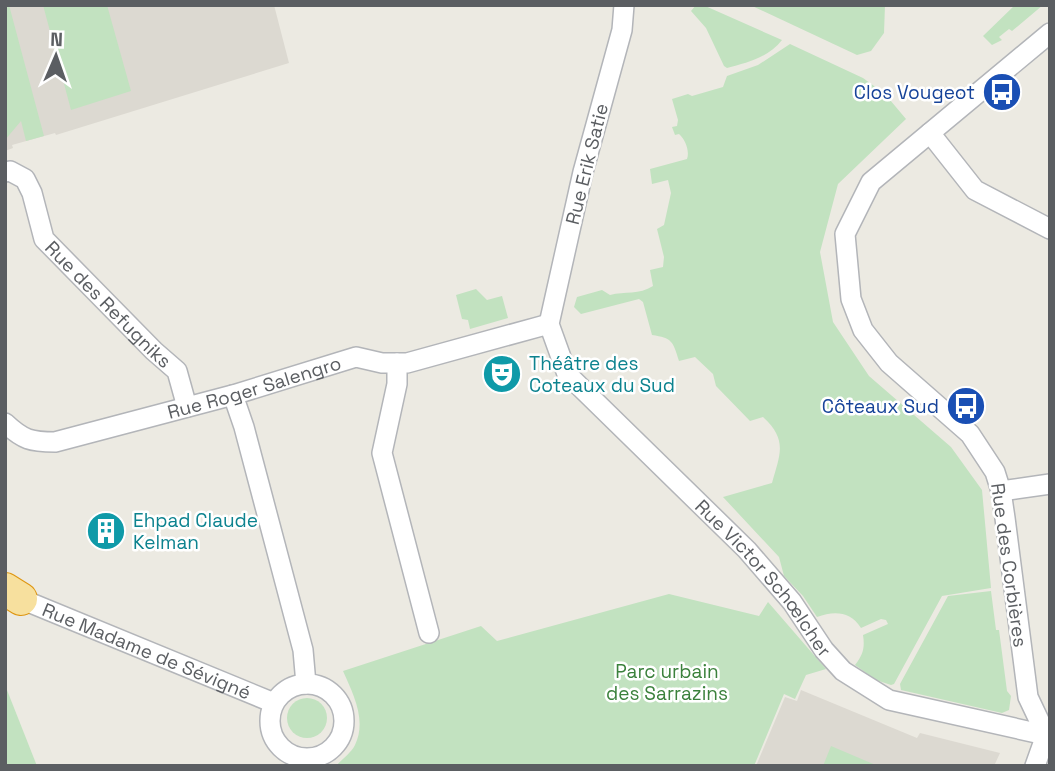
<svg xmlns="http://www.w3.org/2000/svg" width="1055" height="771" font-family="'Space Grotesk',sans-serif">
  <rect width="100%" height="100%" fill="#eceae2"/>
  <g fill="#dcd9d1">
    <polygon points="5,5 274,5 289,63 56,135 55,133 12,145 13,148 5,151"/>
    <polygon points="801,690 917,738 920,733 1000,753 994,766 756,766 785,697 797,701"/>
  </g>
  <g fill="#c2e2c0">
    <polygon points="5,5 9,5 44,136 26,141 21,121 5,140"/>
    <polygon points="43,5 107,5 131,91 71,110"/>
    <path d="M696,5H703L782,40C769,57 747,63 727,68L724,66L706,28L691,11Z"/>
    <polygon points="750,5 885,5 884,33 871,51 857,55"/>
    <polygon points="1015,5 1043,5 1012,31 1009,29 999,37 1002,40 992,45 983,36"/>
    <path d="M790,44L863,78L885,94L906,119L838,184L820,252L833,322L869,376L951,447L982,490L991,588L942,596L894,684L891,685L876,680L855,665C863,655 865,648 863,635L888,624L886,620L881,619L861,628C850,611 834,611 817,617L803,596L784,576L779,557L723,497L772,483C780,454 788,440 763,417L750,421L716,386L713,374L695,357L679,361C673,341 672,338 652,335L643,302L639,299L581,314L574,307L577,297L602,290L610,295C625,291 639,295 653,286L650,270L663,267L664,257L657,229L664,225L671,193L668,180L652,184L650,169L687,159C690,151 685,139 679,134L675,135L672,127L677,126L678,120L672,99L688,94L692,96L723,87L727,76L758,65Z"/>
    <polygon points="476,289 487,300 502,296 508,318 470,329 468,320 462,319 456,295"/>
    <polygon points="991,591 996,630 999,630 1007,691 1011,696 1009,710 1002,713 901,690 900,684 948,596"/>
    <path d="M669,594L759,616L768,602L826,669L806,675L795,699L784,694L754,766H336C342,759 351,753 355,745C367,720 353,694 343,671L481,626L497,641Z"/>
    <polygon points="5,685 37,766 5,766"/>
    <circle cx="307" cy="718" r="20"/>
    <polygon points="831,746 878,766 823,766"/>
  </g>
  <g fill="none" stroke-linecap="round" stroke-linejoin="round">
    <g stroke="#b3b5b9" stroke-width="22">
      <g id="minor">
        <path id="s1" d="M624,5L622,30L583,172L549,324L567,374L747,550L792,602L824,650L843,671L889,700L1050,736"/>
        <polyline points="930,133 975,190 1050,229"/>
        <path id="s2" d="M5,172L10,171L25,179L32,193L44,239L154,351L177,371L187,407"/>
        <polyline points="397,363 397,384 382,453 429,633"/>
        <polyline points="233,395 244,427 303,650 306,684"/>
        <path id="s3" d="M5,423C23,440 31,442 55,442L233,395L356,357L382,363H407L549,324"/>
        <polyline points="1001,491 1050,484"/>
        <path id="s4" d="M21,599L274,703"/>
        <circle cx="307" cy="721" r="37"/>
        <polyline points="1046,735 1028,697 1005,518 1001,491 995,472 970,434 889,363 863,330 851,299 845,234 871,182 1050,33"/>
        <polyline points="1035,766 1046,735"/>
      </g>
    </g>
    <g stroke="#de9611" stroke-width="34">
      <polyline id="trunk" points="5,589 21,599"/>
    </g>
    <use href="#minor" stroke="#fff" stroke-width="19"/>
    <use href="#trunk" stroke="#f7e09e" stroke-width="32"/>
  </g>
  <defs>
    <g id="bus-disc" transform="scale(2.0125)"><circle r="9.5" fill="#1a4fb4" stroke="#fff"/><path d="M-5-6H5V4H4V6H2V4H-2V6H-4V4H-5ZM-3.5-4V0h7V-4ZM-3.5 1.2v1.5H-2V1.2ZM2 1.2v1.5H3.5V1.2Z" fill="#fff"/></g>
    <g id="theatre-disc" transform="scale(2.0125)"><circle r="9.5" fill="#0f9aa8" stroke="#fff"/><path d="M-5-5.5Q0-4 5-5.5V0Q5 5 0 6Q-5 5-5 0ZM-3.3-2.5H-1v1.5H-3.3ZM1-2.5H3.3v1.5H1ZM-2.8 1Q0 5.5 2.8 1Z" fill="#fff"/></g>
    <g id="building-disc" transform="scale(2.0125)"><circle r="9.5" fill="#0f9aa8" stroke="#fff"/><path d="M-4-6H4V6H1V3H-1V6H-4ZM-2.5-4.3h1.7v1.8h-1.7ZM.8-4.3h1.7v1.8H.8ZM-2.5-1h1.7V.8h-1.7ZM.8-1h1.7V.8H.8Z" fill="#fff"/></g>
  </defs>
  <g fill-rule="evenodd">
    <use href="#bus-disc" x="1002" y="92"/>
    <use href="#theatre-disc" x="502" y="374"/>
    <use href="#bus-disc" x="966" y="406"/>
    <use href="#building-disc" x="106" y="531"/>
  </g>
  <g text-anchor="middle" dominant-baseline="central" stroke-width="5" stroke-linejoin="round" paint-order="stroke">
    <g font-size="19" fill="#164399" stroke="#fff" text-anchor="end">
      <text x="975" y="92">Clos Vougeot</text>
      <text x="939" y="406">Côteaux Sud</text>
    </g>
    <g font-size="19" fill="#5b5e62" stroke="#fff">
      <text transform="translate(587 164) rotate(-76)">Rue Erik Satie</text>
      <text stroke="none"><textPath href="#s2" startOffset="177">Rue des Refugniks</textPath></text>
      <text stroke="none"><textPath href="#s3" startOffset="262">Rue Roger Salengro</textPath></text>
      <text transform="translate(1009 565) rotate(82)">Rue des Corbières</text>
      <text stroke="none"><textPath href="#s1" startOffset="665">Rue Victor Schœlcher</textPath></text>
      <text stroke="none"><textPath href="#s4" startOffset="136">Rue Madame de Sévigné</textPath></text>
    </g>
    <g font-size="19" fill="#0d838f" stroke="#fff" text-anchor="start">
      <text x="529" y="363">Théâtre des<tspan x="529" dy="22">Coteaux du Sud</tspan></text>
      <text x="133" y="520">Ehpad Claude<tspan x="133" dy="22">Kelman</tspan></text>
    </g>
    <g font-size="19" fill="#3b813c" stroke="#fff">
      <text x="667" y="671">Parc urbain<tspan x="667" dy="22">des Sarrazins</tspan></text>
    </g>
  </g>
  <rect width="1055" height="771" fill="none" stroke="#5b5e62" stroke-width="14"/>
  <g transform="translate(56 56) rotate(2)" stroke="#ffffff" stroke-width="5" paint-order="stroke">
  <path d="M0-5L12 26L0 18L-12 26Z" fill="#5b5e62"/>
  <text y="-10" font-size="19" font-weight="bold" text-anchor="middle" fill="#5b5e62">N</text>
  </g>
</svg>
